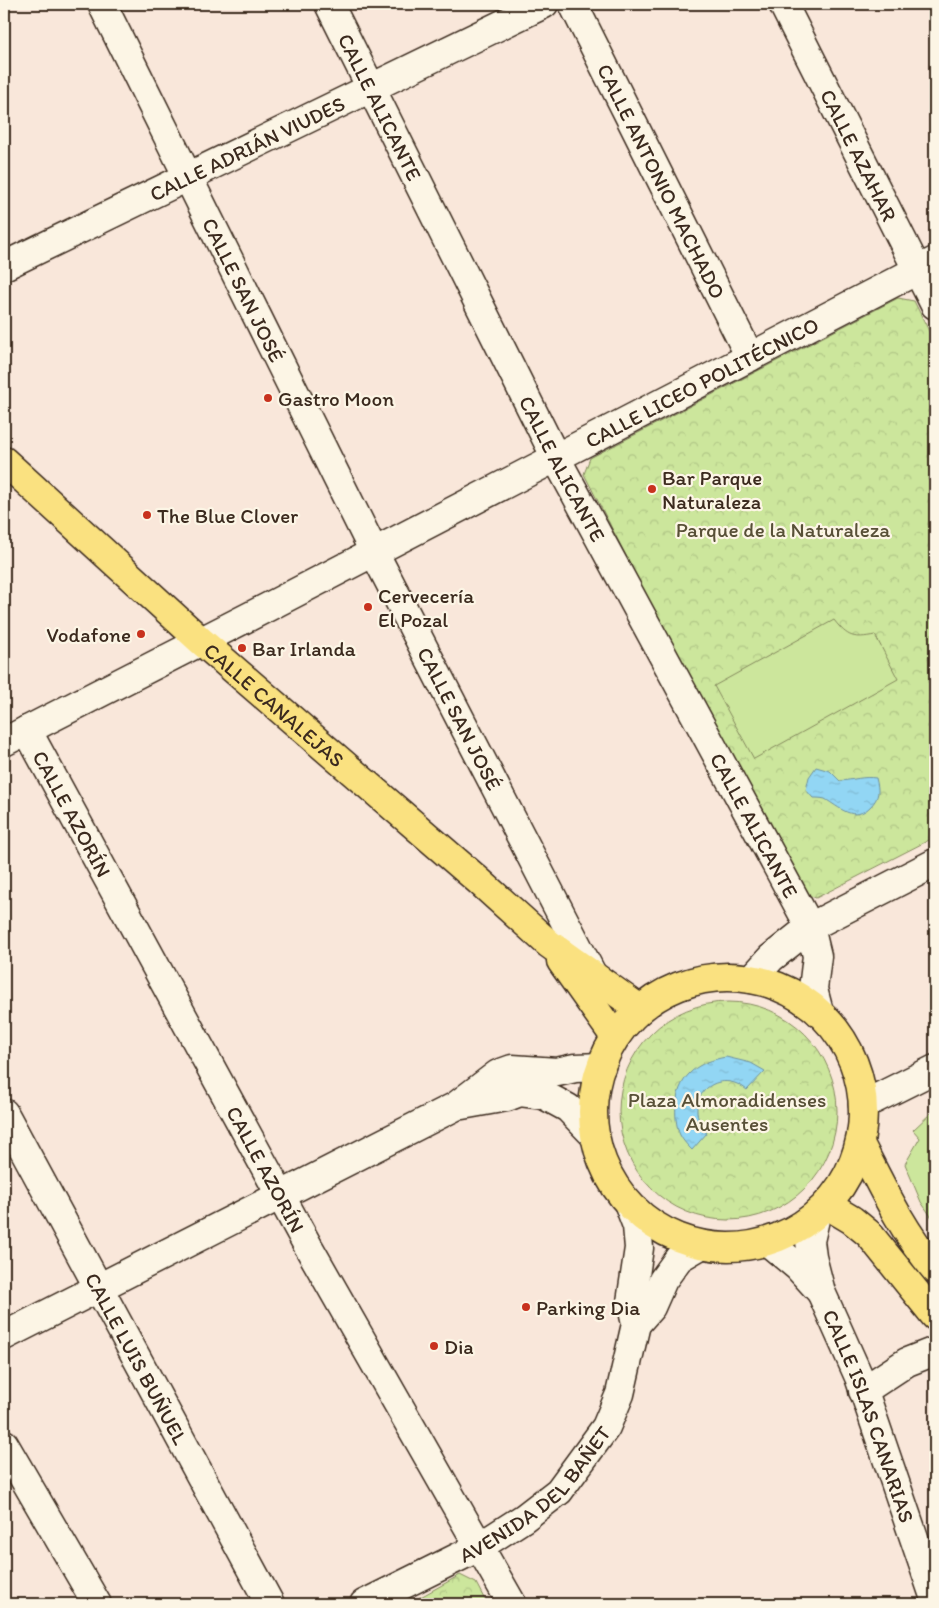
<svg xmlns="http://www.w3.org/2000/svg" width="939" height="1608" font-family="Itim,sans-serif">
  <defs>
    <pattern id="park-crowns" width="20" height="18" patternUnits="userSpaceOnUse" patternTransform="scale(1.25)"><rect width="20" height="18" fill="#cce69c"/><path d="M2 6a3 3 0 1 1 6 0M12 15a3 3 0 1 1 6 0" fill="none" stroke="#b0c586"/></pattern>
    <pattern id="water-ripples" width="26" height="14" patternUnits="userSpaceOnUse" patternTransform="scale(1.25)"><rect width="26" height="14" fill="#92d6f4"/><path d="M2 4q2-2 4 0t4 0M15 11q2-2 4 0t4 0" fill="none" stroke="#7fb8d1"/></pattern>
  </defs>
  <rect width="100%" height="100%" fill="#f9e7da"/>
  <filter id="ink" filterUnits="userSpaceOnUse"><feTurbulence type="fractalNoise" baseFrequency=".02" numOctaves="2"/><feDisplacementMap in="SourceGraphic" scale="10" xChannelSelector="R" yChannelSelector="G"/><feConvolveMatrix kernelMatrix="1 2 1 2 8 2 1 2 1" color-interpolation-filters="sRGB"/></filter>
  <g filter="url(#ink)">
    <g fill="url(#park-crowns)" stroke="#84885d">
      <polygon points="898,298 914,301 935,343 935,837 816,898 798,891 584,474 590,458"/>
      <circle cx="728" cy="1111" r="109"/>
      <polygon points="460,1575 476,1583 487,1604 408,1604"/>
    </g>
    <g fill="#cce69c" stroke="#84885d">
      <path d="M834,620C848,638 854,639 875,635L898,679L754,759L714,686Z"/>
      <polygon points="932,1112 935,1112 935,1222 921,1202 905,1164 920,1138 913,1130"/>
    </g>
    <g fill="url(#water-ripples)" stroke="#6f919e">
      <path d="M816,767L830,771L840,781C853,780 864,776 876,778C879,790 880,797 870,807C854,823 839,807 825,799C821,798 817,798 813,798L806,790L809,777Z"/>
      <path d="M726,1057L751,1063L765,1071L747,1090C715,1064 679,1103 707,1133L692,1150C688,1146 683,1141 680,1135C676,1126 675,1114 676,1104C680,1074 698,1062 726,1057Z"/>
    </g>
    <g fill="none" stroke-linecap="round" stroke-linejoin="round">
      <g stroke="#3b2a1e" stroke-width="31">
        <g id="minor">
          <path id="s1" d="M102,4L374,552L592,974"/>
          <path id="s2" d="M329,4L556,458L810,927L817,956L813,989L819,1012"/>
          <path id="s3" d="M573,4L750,357"/>
          <path id="s4" d="M783,4L935,305"/>
          <path id="s5" d="M4,266L544,4"/>
          <path id="s6" d="M27,730L308,1246L512,1604"/>
          <path id="s7" d="M4,742L268,607L935,261"/>
          <polyline points="752,979 771,958 810,927 935,863"/>
          <polyline points="462,1105 507,1097 520,1092 544,1095 568,1108 595,1136"/>
          <polyline points="863,1105 935,1069"/>
          <path id="s8" d="M4,1113L270,1604"/>
          <path id="s9" d="M816,1215L810,1241L812,1257L821,1292L859,1377L935,1599"/>
          <polyline points="768,1242 798,1267 820,1291"/>
          <polyline points="636,1324 651,1307 663,1280 679,1258 701,1245"/>
          <polyline points="4,1336 456,1106 498,1074 512,1069 557,1072 575,1068 601,1067"/>
          <polyline points="863,1391 907,1362 935,1351"/>
          <polyline points="4,1444 97,1604"/>
          <path id="s10" d="M364,1604L479,1547L524,1518L559,1491L606,1427L620,1394L636,1324L631,1302L639,1248L637,1226L629,1205"/>
        </g>
      </g>
      <g stroke="#3b2a1e" stroke-width="31">
        <g id="major">
          <path id="s11" d="M4,461L201,641L479,881L549,944L640,1009"/>
          <polyline points="561,961 615,1037"/>
          <circle cx="728" cy="1112" r="135"/>
          <path d="M860,1144C882,1187 903,1232 935,1269"/>
          <polyline points="827,1205 852,1220 869,1234 935,1316"/>
        </g>
      </g>
      <use href="#minor" stroke="#fcf5e5" stroke-width="28"/>
      <use href="#major" stroke="#fae180" stroke-width="28"/>
    </g>
  </g>
  <g fill="#c8321e" stroke="#fcf5e5" stroke-width="2">
    <circle cx="268" cy="398" r="5"/>
    <circle cx="652" cy="489" r="5"/>
    <circle cx="147" cy="515" r="5"/>
    <circle cx="368" cy="607" r="5"/>
    <circle cx="141" cy="634" r="5"/>
    <circle cx="242" cy="648" r="5"/>
    <circle cx="526" cy="1307" r="5"/>
    <circle cx="434" cy="1346" r="5"/>
  </g>
  <g text-anchor="middle" dominant-baseline="central" stroke-width="4.5" stroke-linejoin="round" paint-order="stroke">
    <g font-size="21" fill="#3b2a1e" stroke="#fcf5e5">
      <text stroke="none"><textPath href="#s2" startOffset="115">CALLE ALICANTE</textPath></text>
      <text stroke="none"><textPath href="#s5" startOffset="270">CALLE ADRIÁN VIUDES</textPath></text>
      <text stroke="none"><textPath href="#s4" startOffset="169">CALLE AZAHAR</textPath></text>
      <text stroke="none"><textPath href="#s3" startOffset="198">CALLE ANTONIO MACHADO</textPath></text>
      <text stroke="none"><textPath href="#s1" startOffset="319">CALLE SAN JOSÉ</textPath></text>
      <text stroke="none"><textPath href="#s7" startOffset="785">CALLE LICEO POLITÉCNICO</textPath></text>
      <text stroke="none"><textPath href="#s2" startOffset="520">CALLE ALICANTE</textPath></text>
      <text stroke="none"><textPath href="#s11" startOffset="364">CALLE CANALEJAS</textPath></text>
      <text stroke="none"><textPath href="#s1" startOffset="799">CALLE SAN JOSÉ</textPath></text>
      <text stroke="none"><textPath href="#s6" startOffset="95">CALLE AZORÍN</textPath></text>
      <text stroke="none"><textPath href="#s2" startOffset="925">CALLE ALICANTE</textPath></text>
      <text stroke="none"><textPath href="#s6" startOffset="500">CALLE AZORÍN</textPath></text>
      <text stroke="none"><textPath href="#s8" startOffset="279">CALLE LUIS BUÑUEL</textPath></text>
      <text stroke="none"><textPath href="#s9" startOffset="212">CALLE ISLAS CANARIAS</textPath></text>
      <text stroke="none"><textPath href="#s10" startOffset="206">AVENIDA DEL BAÑET</textPath></text>
    </g>
    <g font-size="21" fill="#3b2a1e" stroke="#fcf5e5" text-anchor="start">
      <text x="278" y="398">Gastro Moon</text>
      <text x="662" y="477">Bar Parque<tspan x="662" dy="24">Naturaleza</tspan></text>
      <text x="157" y="515">The Blue Clover</text>
      <text x="378" y="595">Cervecería<tspan x="378" dy="24">El Pozal</tspan></text>
      <text x="131" y="634" text-anchor="end">Vodafone</text>
      <text x="252" y="648">Bar Irlanda</text>
      <text x="536" y="1307">Parking Dia</text>
      <text x="444" y="1346">Dia</text>
    </g>
    <g font-size="21" fill="#585037" stroke="#fcf5e5">
      <text x="783" y="529">Parque de la Naturaleza</text>
      <text x="727" y="1099">Plaza Almoradidenses<tspan x="727" dy="24">Ausentes</tspan></text>
    </g>
  </g>
  <rect width="939" height="1608" fill="none" stroke="#fcf5e5" stroke-width="20"/>
  <rect x="10" y="10" width="919" height="1588" fill="none" stroke="#3b2a1e" stroke-width="2" filter="url(#ink)"/>
</svg>
